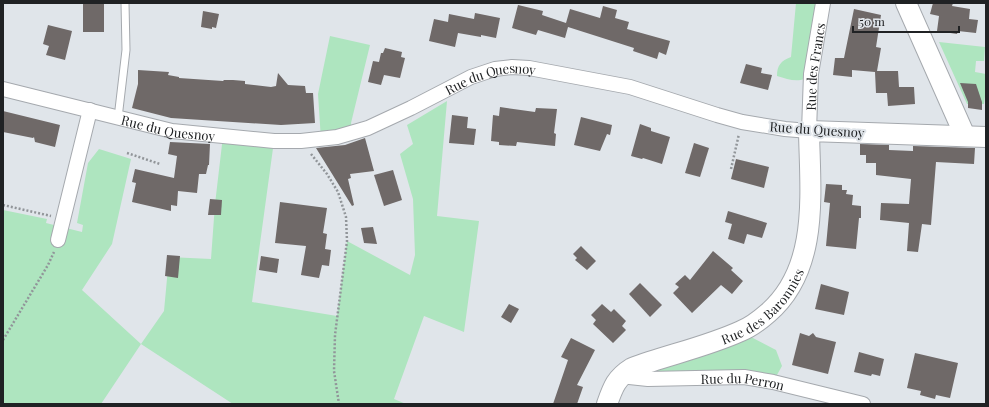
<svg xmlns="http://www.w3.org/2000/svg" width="989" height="407" font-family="'Playfair Display',serif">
  <rect width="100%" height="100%" fill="#e0e5ea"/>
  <g fill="#aee5bf">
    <path d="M796,3H823L805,79C795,82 787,79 777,76C777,65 781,61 791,57Z"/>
    <polygon points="330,36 370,45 351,123 352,133 321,140 318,94"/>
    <polygon points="939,42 985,47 984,61 976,61 975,72 986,74 986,89 984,104 967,104"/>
    <polygon points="447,101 437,216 479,221 464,332 424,316 394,399 406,404 233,404 141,344 101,404 3,404 3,210 47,219 46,223 82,232 83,225 77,223 88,163 99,149 131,159 112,244 82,290 141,344 164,311 169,257 211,259 215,204 223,136 274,141 252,302 337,316 347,241 410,275 415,255 413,199 400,154 413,144 407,125"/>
    <polygon points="751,337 776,350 782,366 773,382 659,378 657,370"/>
  </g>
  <g fill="#6f6968">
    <rect x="83" y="3" width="21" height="29"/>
    <polygon points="933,3 953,3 952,6 970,9 969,19 978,20 976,33 958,31 957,34 937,31 939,16 930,14"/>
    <polygon points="518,5 543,11 542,15 566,23 570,9 600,18 603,6 617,10 615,18 629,22 627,29 670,41 666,55 659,52 657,59 633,51 634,48 568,27 565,38 538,30 536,35 512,28"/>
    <polygon points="854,9 881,15 876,47 881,48 877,71 898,71 899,87 914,87 915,104 888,106 887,93 876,93 875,72 852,70 852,77 833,75 835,58 844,58"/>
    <polygon points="203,11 219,14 216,28 212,27 212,29 201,27"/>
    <polygon points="475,13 500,18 496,38 481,35 481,37 458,33 455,47 429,41 434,19 448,22 449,14 474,19"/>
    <polygon points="48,25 72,31 65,60 46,55 49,46 43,44"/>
    <polygon points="385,48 402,52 401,57 405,58 400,78 384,75 381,85 368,82 373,61 379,62 381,53 383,53"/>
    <polygon points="746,64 762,68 761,73 772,75 768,90 740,83"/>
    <polygon points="138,70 169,72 168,75 179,77 179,78 223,81 224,80 233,80 245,81 245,84 271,87 276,86 278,73 288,85 305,86 306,93 313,93 315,123 281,125 171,118 132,108 138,84"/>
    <polygon points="960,83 976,84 982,102 982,110 968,108 968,102"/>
    <polygon points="500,107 535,112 536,108 557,109 554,133 556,134 555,146 517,142 516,146 499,145 499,142 491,141 493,115 499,116"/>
    <polygon points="3,111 60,125 55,147 35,142 34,137 33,138 3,132"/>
    <polygon points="452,115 468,117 467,128 476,129 474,145 449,143"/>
    <polygon points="581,117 612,125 610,135 607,134 600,151 574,145"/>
    <polygon points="640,124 651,128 651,131 670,137 662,164 643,158 642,159 631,156"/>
    <polygon points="365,138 374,171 350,174 351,178 348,179 354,205 352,206 316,148 345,145"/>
    <polygon points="170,142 210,144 209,165 208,165 206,174 199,174 197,193 178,191 177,206 171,205 171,211 132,202 136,183 132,182 135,169 174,178 177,156 168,154"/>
    <polygon points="694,143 709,148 700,177 685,173"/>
    <polygon points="860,144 889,145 889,150 913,151 913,146 975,148 974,164 936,162 931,225 922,224 918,252 907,251 909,223 880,220 881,203 909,204 911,179 876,175 876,163 866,163 866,155 860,155"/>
    <polygon points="736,159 769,167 764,188 731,179"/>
    <polygon points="393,170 402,200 384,206 374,175"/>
    <polygon points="826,184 842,185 842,190 847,190 846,194 853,195 852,205 861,206 861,218 859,218 856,249 826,246 830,203 824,202"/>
    <polygon points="210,199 222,200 221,215 208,215"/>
    <polygon points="280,202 327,208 323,233 327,234 325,249 331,250 329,266 322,265 319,278 301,275 306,246 275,243"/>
    <polygon points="728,211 767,223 762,238 747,234 744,244 728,239 732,224 725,222"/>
    <polygon points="373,227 377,244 364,243 361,228"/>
    <polygon points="581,246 596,261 587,270 575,260 577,258 573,254"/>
    <polygon points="713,251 733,268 731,270 743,281 732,294 721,285 692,313 673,293 679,287 675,284 685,275 690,280"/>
    <polygon points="167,255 180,256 178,278 165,276"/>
    <polygon points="261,256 279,259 277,273 259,270"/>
    <polygon points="640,283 662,305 650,317 629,294"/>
    <polygon points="821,284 849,292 844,315 815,309"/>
    <polygon points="509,304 519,309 511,323 501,317"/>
    <polygon points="602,304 611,312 614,309 626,321 622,326 626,330 613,343 593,324 596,320 591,315"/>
    <polygon points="800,333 809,336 813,333 816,337 836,342 828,374 792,365"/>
    <polygon points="571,338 595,350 577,385 583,387 577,404 553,404 568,360 561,357"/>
    <polygon points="859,352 884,359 880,376 872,374 871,376 854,372"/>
    <polygon points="915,353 958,363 950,398 936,395 935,399 920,395 921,391 907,388"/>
  </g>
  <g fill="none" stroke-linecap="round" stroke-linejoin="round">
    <g stroke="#a5a9ae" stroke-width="9">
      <polyline id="lane" points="118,118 126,50 125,3"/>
    </g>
    <g stroke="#a5a9ae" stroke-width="16">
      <g id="street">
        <path id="s1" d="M3,89L172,131L274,141H301L337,137L368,128L411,108L471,77L495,69L512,67L529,68L630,87L717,115L742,122L785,129L809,131L811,74L823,3"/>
        <polyline points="58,240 90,110"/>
        <path id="s2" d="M620,376L648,379L744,377L773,382L863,404"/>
      </g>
    </g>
    <g stroke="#a5a9ae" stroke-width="22">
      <g id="secondary">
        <polyline points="906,3 965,136"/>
        <path id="s3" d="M607,404C613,387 616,378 632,368C667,355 706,347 741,331C751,327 760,320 768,313C820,268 810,192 809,131L986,137"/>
      </g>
    </g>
    <g stroke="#919599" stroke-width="2.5" stroke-dasharray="2 2" stroke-linecap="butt">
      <polyline points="127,153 160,164"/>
      <polyline points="311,154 327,174 338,192 346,217 347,241 335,335 334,371 339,404"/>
      <polyline points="731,169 739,134"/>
      <polyline points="3,205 51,216"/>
      <polyline points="3,340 48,265 54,252"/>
    </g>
    <use href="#lane" stroke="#fff" stroke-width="7"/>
    <use href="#street" stroke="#fff" stroke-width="14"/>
    <use href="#secondary" stroke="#fff" stroke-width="20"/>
  </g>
  <g text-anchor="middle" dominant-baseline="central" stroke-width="4" stroke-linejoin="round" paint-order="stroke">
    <g font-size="13" fill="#202224" stroke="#e0e5ea">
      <text stroke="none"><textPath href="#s1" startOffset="899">Rue des Francs</textPath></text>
      <text stroke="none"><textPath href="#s1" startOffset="506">Rue du Quesnoy</textPath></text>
      <text stroke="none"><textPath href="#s1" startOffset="170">Rue du Quesnoy</textPath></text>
      <text transform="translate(817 129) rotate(4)">Rue du Quesnoy</text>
      <text stroke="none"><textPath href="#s3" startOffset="193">Rue des Baronnies</textPath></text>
      <text stroke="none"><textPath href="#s2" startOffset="123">Rue du Perron</textPath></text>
    </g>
  </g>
  <rect width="989" height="407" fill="none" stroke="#202224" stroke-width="8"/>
  <path d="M853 26v6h106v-6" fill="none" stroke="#202224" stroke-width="2"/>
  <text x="859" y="26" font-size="12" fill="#202224" stroke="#e0e5ea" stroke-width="3" paint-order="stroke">50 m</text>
</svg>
